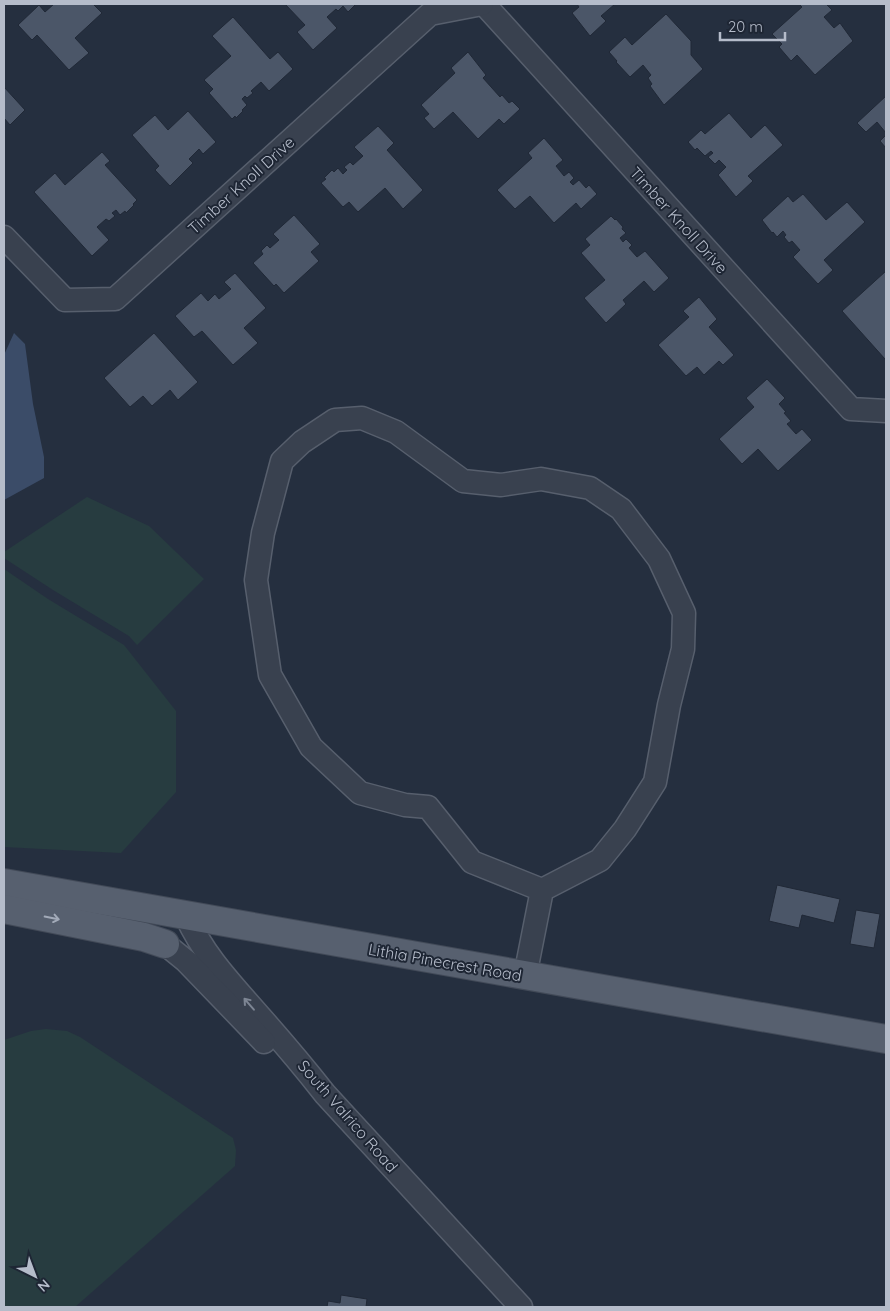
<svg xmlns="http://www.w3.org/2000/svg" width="890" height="1311" font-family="Quicksand,sans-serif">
  <rect width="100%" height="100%" fill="#252f3f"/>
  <g fill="#273c40">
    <polygon points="87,497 149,526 204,579 137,645 129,636 53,590 4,558 4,552"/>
    <polygon points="4,569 48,599 124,645 176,711 176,792 121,853 4,847"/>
    <polygon points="46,1029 67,1031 80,1037 233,1138 236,1150 235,1166 75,1307 4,1307 4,1040 31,1031"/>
  </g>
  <polygon fill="#3b4c68" points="14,333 25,344 33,404 44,457 44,478 4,500 4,355"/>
  <g fill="#4b5668" stroke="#202836">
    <polygon points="54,4 93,4 102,13 75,38 89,53 69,70 37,35 32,40 18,25 39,5 45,12"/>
    <polygon points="285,4 356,4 348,12 343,6 338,11 336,9 327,17 337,28 313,50 297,32 305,25"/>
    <polygon points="577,4 615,4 601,16 606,21 590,36 572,13 579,7"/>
    <polygon points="799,4 826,4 832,10 824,17 834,28 840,23 853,41 815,75 797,55 791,61 779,47 782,44 772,34 802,7"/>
    <polygon points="666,14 691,41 691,55 703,69 664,105 650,86 652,84 648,78 651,75 643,65 630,77 616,62 617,61 609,52 625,37 632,45"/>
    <polygon points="233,17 270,59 278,52 293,69 269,91 261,82 251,91 253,93 247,98 245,96 242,99 247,105 242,110 243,111 236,118 235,116 232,119 209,93 213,89 204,80 231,56 212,36"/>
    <polygon points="468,52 486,75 483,78 500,97 502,95 509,103 512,101 520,109 504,124 499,119 478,139 453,112 434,129 424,118 429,114 421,105 455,73 451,68"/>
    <polygon points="4,87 25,110 10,125 4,118"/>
    <polygon points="886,96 886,133 877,122 866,132 857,123"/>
    <polygon points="188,111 216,142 203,154 199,149 189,159 193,163 170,186 155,170 159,166 132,135 155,115 168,130"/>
    <polygon points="729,113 751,138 765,125 783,145 748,176 753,181 736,197 718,175 726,167 719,160 715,164 708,157 713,153 711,151 705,156 697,148 695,150 688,142 701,130 705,134"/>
    <polygon points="378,126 394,143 387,150 423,190 403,209 385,188 358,212 349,202 343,207 321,183 326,179 324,178 332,170 334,172 338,168 343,174 347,170 344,167 350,162 353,165 363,156 354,147"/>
    <polygon points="886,135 886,148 880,141"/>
    <polygon points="544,138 563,160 556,166 564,176 569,172 574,178 570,182 573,185 579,180 586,188 589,185 597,194 581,209 576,203 554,223 530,196 515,209 497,190 532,158 528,153"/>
    <polygon points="102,152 110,161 105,165 137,200 133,204 134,205 126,213 125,211 120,215 116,210 112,213 115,216 109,221 106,219 97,227 109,240 92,256 34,192 55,173 65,185"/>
    <polygon points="803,194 826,220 847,202 865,222 824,260 833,270 818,284 793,257 800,250 792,241 789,243 784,237 786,235 783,231 777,237 773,232 772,233 762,220 788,196 793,202"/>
    <polygon points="294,215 320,244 311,252 319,261 284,293 276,284 274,286 253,263 263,254 261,251 267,245 270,248 279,240 273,234"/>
    <polygon points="611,216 615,220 616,219 623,227 622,229 626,233 620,238 623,242 626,239 632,245 629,248 637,257 645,251 669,278 654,292 644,281 623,300 626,304 606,323 584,298 605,280 581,253 590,245 585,239"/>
    <polygon points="886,271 886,357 885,359 842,311"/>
    <polygon points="235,273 266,308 244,328 258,343 233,365 202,331 194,337 175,316 201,293 208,301 215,294 219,299 231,289 224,282"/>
    <polygon points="699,297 717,319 709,327 734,355 723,365 719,361 704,375 697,367 686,376 658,345 689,317 683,311"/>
    <polygon points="154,333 198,382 178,400 170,390 152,406 143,396 130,407 104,378"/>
    <polygon points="767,379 785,398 779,404 786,412 784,413 791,421 787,424 796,434 802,429 812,440 778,471 758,449 742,464 719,439 754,407 746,398"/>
    <polygon points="777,885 840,899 834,923 802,915 799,928 769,921"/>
    <polygon points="856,910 880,914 874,948 850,944"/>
    <polygon points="341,1295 367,1299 366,1307 327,1307 328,1301 340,1303"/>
  </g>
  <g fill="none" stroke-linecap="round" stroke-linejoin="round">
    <g stroke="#575f6d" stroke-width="25">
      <g id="minor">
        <polyline points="484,4 851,409 886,411"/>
        <polyline points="4,237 65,300 115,299 430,14 482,4"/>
        <path d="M186,916C204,955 228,980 256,1012C280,1039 303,1066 325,1094L521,1307"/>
        <polyline points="165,944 186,961 264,1042"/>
        <polyline points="525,976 542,890 600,860 625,829 655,782 669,705 683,649 684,613 659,559 621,509 590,488 541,479 501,485 463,481 396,432 362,418 335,420 302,442 282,461 263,533 256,580 270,675 311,747 360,793 405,805 428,807 472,862 542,890"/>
      </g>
    </g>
    <g stroke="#424a58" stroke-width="30">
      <g id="major">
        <polyline points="4,883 886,1039"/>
        <polyline points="4,909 144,937 165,944"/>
      </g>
    </g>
    <use href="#minor" stroke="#39414f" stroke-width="22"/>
    <use href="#major" stroke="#57606f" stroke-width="28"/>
  </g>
  <defs><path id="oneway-shaft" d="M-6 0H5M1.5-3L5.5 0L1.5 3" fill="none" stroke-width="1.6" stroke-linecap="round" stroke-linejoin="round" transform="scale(1.25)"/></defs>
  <use stroke="#a2aab8" href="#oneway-shaft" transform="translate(52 918) rotate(11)"/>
  <use stroke="#7d8593" href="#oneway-shaft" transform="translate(249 1004) rotate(-131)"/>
  <g text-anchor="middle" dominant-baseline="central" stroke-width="4" stroke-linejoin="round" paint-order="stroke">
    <g font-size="16" fill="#b5bcca" stroke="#1e2634">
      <text transform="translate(241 185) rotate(-42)">Timber Knoll Drive</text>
      <text transform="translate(679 220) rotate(48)">Timber Knoll Drive</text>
      <text transform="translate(445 962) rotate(10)">Lithia Pinecrest Road</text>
      <text transform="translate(348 1116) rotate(49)">South Valrico Road</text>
    </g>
  </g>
  <rect width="890" height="1311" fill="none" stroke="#b5bcca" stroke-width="10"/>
  <g transform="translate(35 1276) rotate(138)" stroke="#1e2634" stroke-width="4" paint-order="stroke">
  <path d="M0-4L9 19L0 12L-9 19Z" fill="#b5bcca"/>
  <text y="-8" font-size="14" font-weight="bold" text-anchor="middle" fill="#b5bcca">N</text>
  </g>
  <path d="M720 32v8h65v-8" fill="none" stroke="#b5bcca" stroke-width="2.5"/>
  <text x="728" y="32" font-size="15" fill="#b5bcca" stroke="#1e2634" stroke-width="4" paint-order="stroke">20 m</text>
</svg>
